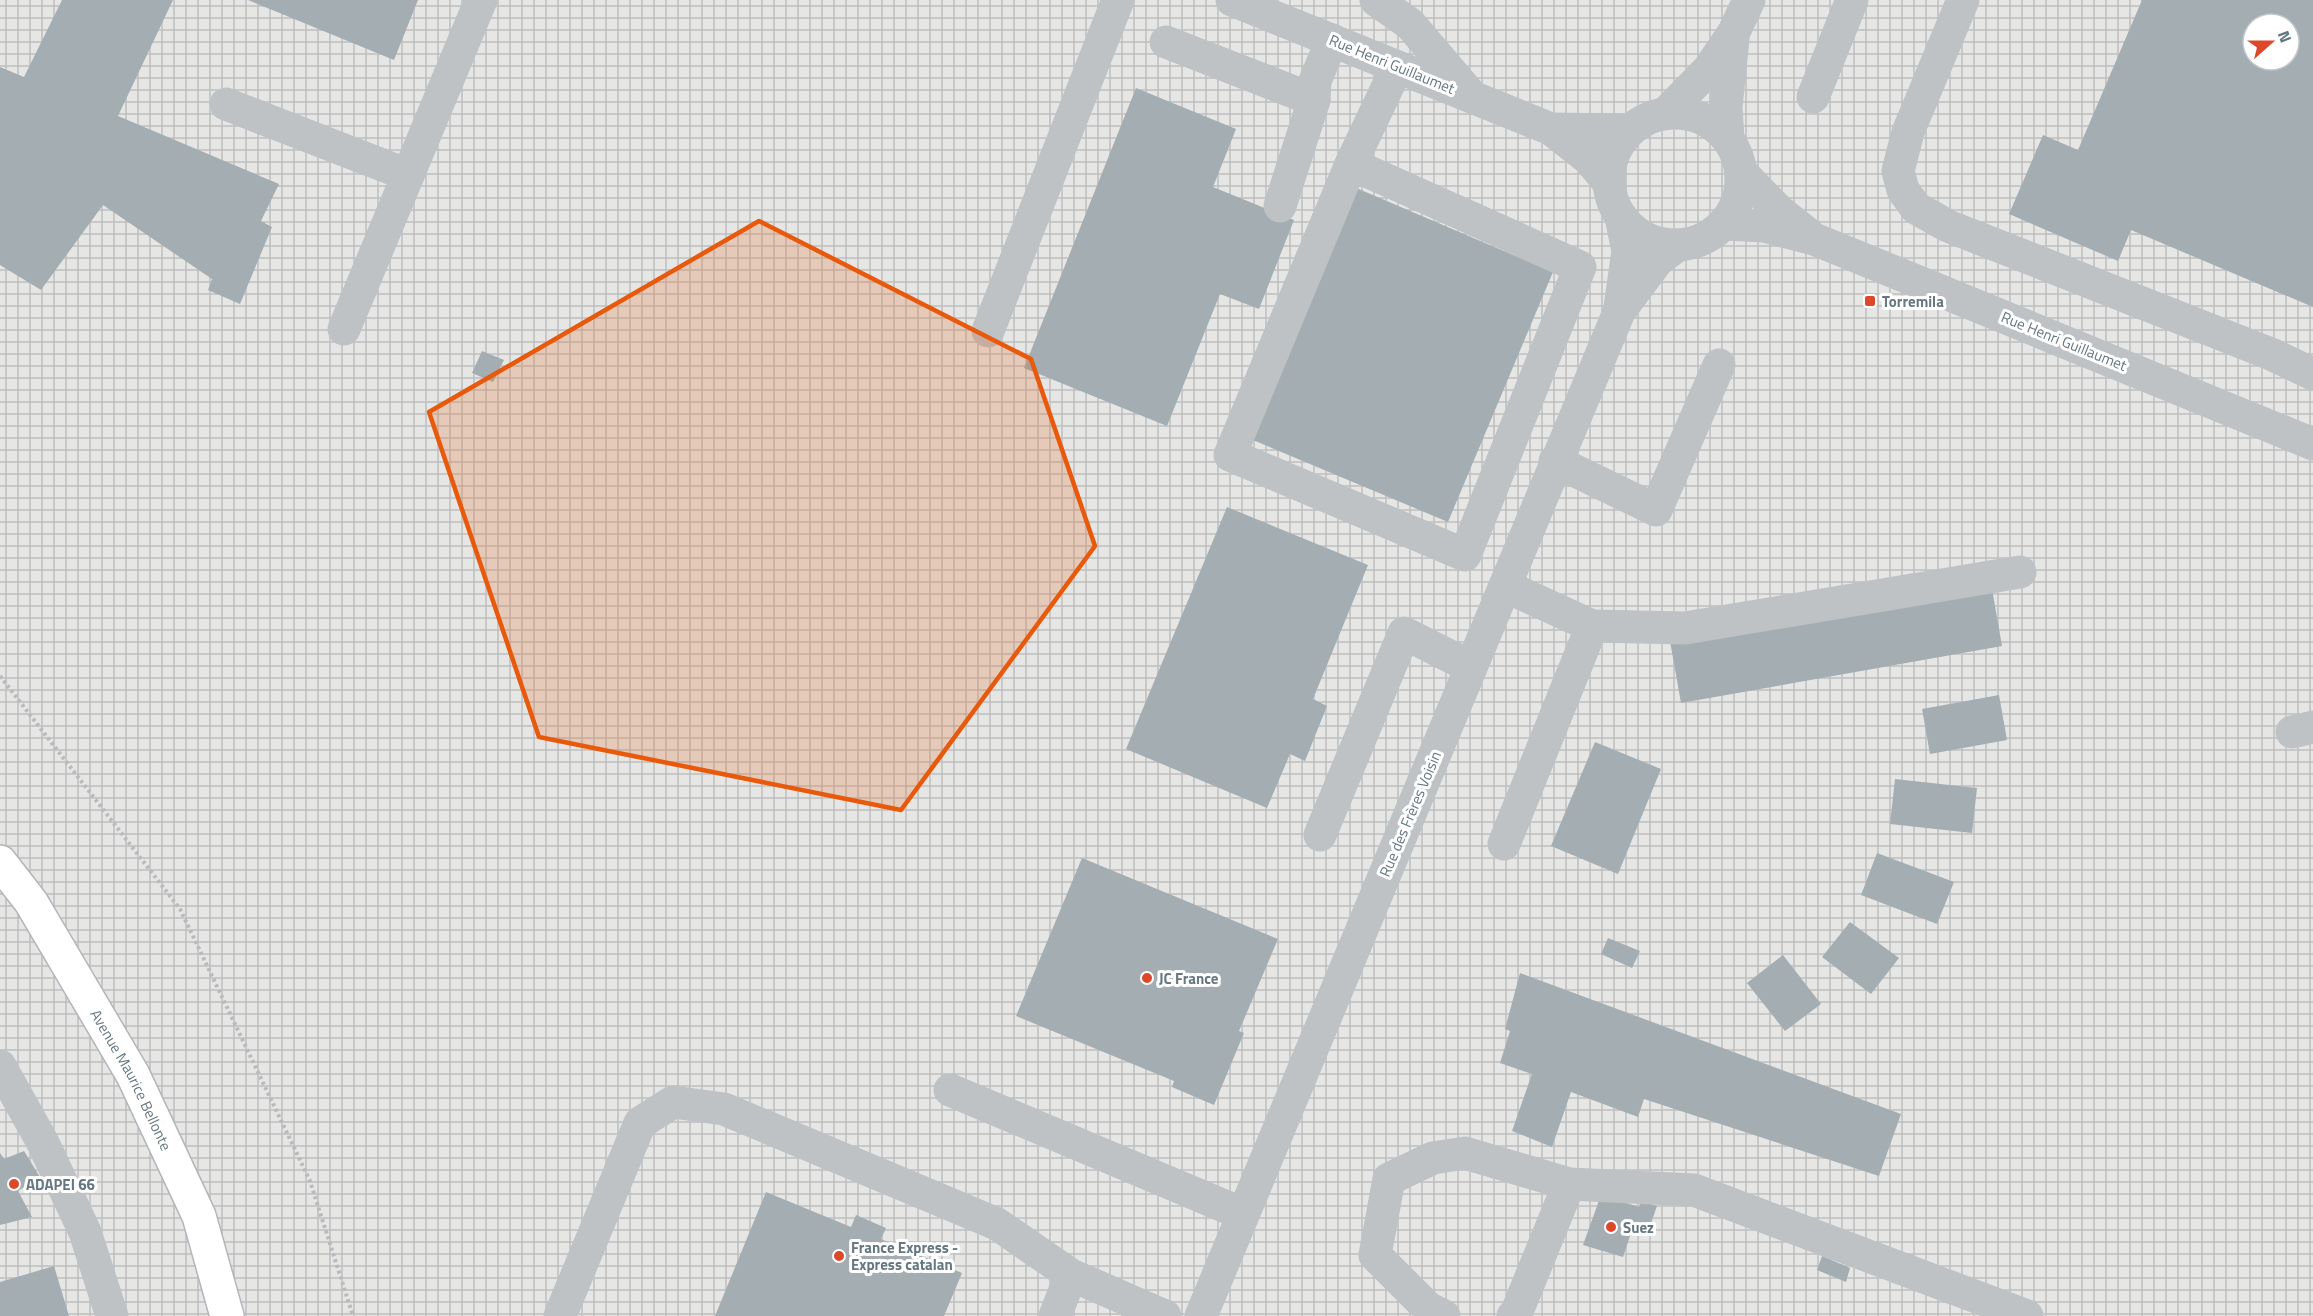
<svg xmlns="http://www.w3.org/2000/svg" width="2313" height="1316" font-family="'Titillium Web',sans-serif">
  <defs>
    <pattern id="industrial-grid" width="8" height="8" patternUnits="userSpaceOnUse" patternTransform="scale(1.5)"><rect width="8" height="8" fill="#e6e6e5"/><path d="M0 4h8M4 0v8" fill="none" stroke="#bebfbf"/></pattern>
  </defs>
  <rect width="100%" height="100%" fill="#f5f5f1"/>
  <path fill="url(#industrial-grid)" fill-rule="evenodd" d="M0,0H2313V1316H0ZM2253,24H2289V60H2253Z"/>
  <g fill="#a4aeb2" fill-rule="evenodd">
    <polygon points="62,0 173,0 118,116 279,184 261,221 272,227 240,304 208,290 212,279 103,205 41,290 0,265 0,67 24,77"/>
    <polygon points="248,0 418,0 394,60"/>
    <path d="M2142,0H2313V307L2131,230L2118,261L2009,214L2043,135L2078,150ZM2253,24H2289V60H2253Z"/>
    <polygon points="1136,88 1236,129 1213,187 1294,220 1259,309 1220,294 1167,426 1024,368"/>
    <polygon points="1354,187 1553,272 1448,522 1248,438"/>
    <polygon points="482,351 504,360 493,382 472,373"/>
    <polygon points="1227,507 1368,565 1313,699 1327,706 1305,761 1290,754 1267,808 1126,749"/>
    <polygon points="1991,583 2002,646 1681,703 1670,641"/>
    <polygon points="1999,695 2007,740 1930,754 1922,709"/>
    <polygon points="1595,742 1661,769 1618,874 1551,846"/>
    <polygon points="1895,779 1977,788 1972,833 1890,824"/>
    <polygon points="1877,853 1954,882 1937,924 1861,895"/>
    <polygon points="1082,858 1278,939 1239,1031 1244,1033 1214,1105 1172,1087 1174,1081 1016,1016"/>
    <polygon points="1850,922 1899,958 1871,994 1822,957"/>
    <polygon points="1608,938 1640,951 1632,968 1601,954"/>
    <polygon points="1783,955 1821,1004 1785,1031 1747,983"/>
    <polygon points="1520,973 1901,1114 1879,1176 1644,1099 1638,1117 1571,1092 1552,1147 1512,1131 1532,1074 1500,1063 1510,1031 1505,1029"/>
    <polygon points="24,1151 40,1177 18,1191 32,1217 0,1225 0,1153 4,1159"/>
    <polygon points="766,1192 851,1227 856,1215 886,1228 881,1239 962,1273 944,1316 715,1316"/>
    <polygon points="1601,1195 1639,1207 1641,1201 1657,1206 1649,1229 1634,1224 1623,1257 1583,1245"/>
    <polygon points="1822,1256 1850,1268 1846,1282 1817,1270"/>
    <polygon points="54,1266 69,1316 0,1316 0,1282"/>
  </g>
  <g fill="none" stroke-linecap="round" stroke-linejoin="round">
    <g stroke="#b1b6b9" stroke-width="36">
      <g id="major">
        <path id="s1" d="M0,862L31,902L133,1075L199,1216L227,1316"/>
      </g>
    </g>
    <polyline stroke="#b8bbbd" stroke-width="4" stroke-dasharray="3 3" stroke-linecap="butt" points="0,676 180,909 310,1181 353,1316"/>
    <g stroke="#bec2c5" stroke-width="33">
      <polyline points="1232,0 1551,129 1589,159 1609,183"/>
      <polyline points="1376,0 1410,24 1468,92"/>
      <polyline points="1963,0 1908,132 1898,171 1903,190 1916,208 1948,226 2271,354 2313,374"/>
      <polyline points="1166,42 1314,100 1280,206"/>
      <polyline points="1813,97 1852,0"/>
      <polyline points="1314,100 1315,81 1332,40"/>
      <polyline points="226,104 408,175"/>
      <polyline points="1666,113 1709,69 1734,32 1749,0"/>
      <circle cx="1675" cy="179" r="66"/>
      <polyline points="1551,129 1629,130"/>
      <polyline points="1728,139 1726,107 1733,39"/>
      <polygon points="1351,164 1580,267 1465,555 1230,455"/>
      <polyline points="1351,164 1397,67"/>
      <polyline points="1741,172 1779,211 1808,234"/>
      <polyline points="1724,224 1764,226 1814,239 2313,444"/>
      <polyline points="1620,307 1628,251 1621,217"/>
      <polyline points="344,329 481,0"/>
      <polyline points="988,331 1118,0"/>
      <polyline points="1555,461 1656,510 1719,365"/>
      <polyline points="1592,626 1685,628 2020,572"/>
      <polyline points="2292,732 2313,727"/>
      <polyline points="1320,835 1404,633 1471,667"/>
      <polyline points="1504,844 1592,626 1505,586"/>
      <polyline points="0,1066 43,1143 85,1232 112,1316"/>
      <polyline points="950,1090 1243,1214"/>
      <polyline points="560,1316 640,1123 673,1102 724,1109 997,1224 1071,1275 1165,1316"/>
      <polyline points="1055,1316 1071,1275"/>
      <polyline points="1201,1316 1619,312 1657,261 1678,245"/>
      <polyline points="1444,1316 1428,1308 1375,1255 1389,1179 1433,1158 1465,1153 1569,1184 1694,1190 2027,1316"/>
      <polyline points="1513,1316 1516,1314 1569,1184"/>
    </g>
    <use href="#major" stroke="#fff" stroke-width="33"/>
  </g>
  <path fill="#e8590c" fill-opacity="0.2" stroke="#e8590c" stroke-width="4.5" stroke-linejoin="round" d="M759,221L1031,359L1095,546L901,810L539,737L429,412Z"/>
  <g fill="#dd472a" stroke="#fff" stroke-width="2">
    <rect x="1864" y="295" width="12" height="12" rx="3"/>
    <circle cx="1147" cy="978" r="6"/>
    <circle cx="14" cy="1184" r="6"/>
    <circle cx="1611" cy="1227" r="6"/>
    <circle cx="839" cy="1256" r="6"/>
  </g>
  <g text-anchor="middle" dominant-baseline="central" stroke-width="6" stroke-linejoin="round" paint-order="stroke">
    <g font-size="15" fill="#657781" stroke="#fff">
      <text transform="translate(1392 64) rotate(22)">Rue Henri Guillaumet</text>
      <text transform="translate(2064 341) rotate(22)">Rue Henri Guillaumet</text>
      <text transform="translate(1410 814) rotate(-67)">Rue des Frères Voisin</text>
      <text stroke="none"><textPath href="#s1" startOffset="255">Avenue Maurice Bellonte</textPath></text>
    </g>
    <g font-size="15" font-weight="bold" fill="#657781" stroke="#fff" text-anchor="start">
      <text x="1882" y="301">Torremila</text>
      <text x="1159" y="978">JC France</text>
      <text x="26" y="1184">ADAPEI 66</text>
      <text x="1623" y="1227">Suez</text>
      <text x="851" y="1247">France Express -<tspan x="851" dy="17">Express catalan</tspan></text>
    </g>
  </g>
  <g transform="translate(2271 42) rotate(69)"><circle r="28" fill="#ffffff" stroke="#c1c9cd" stroke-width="1.5"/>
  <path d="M0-4.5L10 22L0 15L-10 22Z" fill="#dd472a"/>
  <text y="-9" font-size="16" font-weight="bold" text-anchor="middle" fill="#657781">N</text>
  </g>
</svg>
